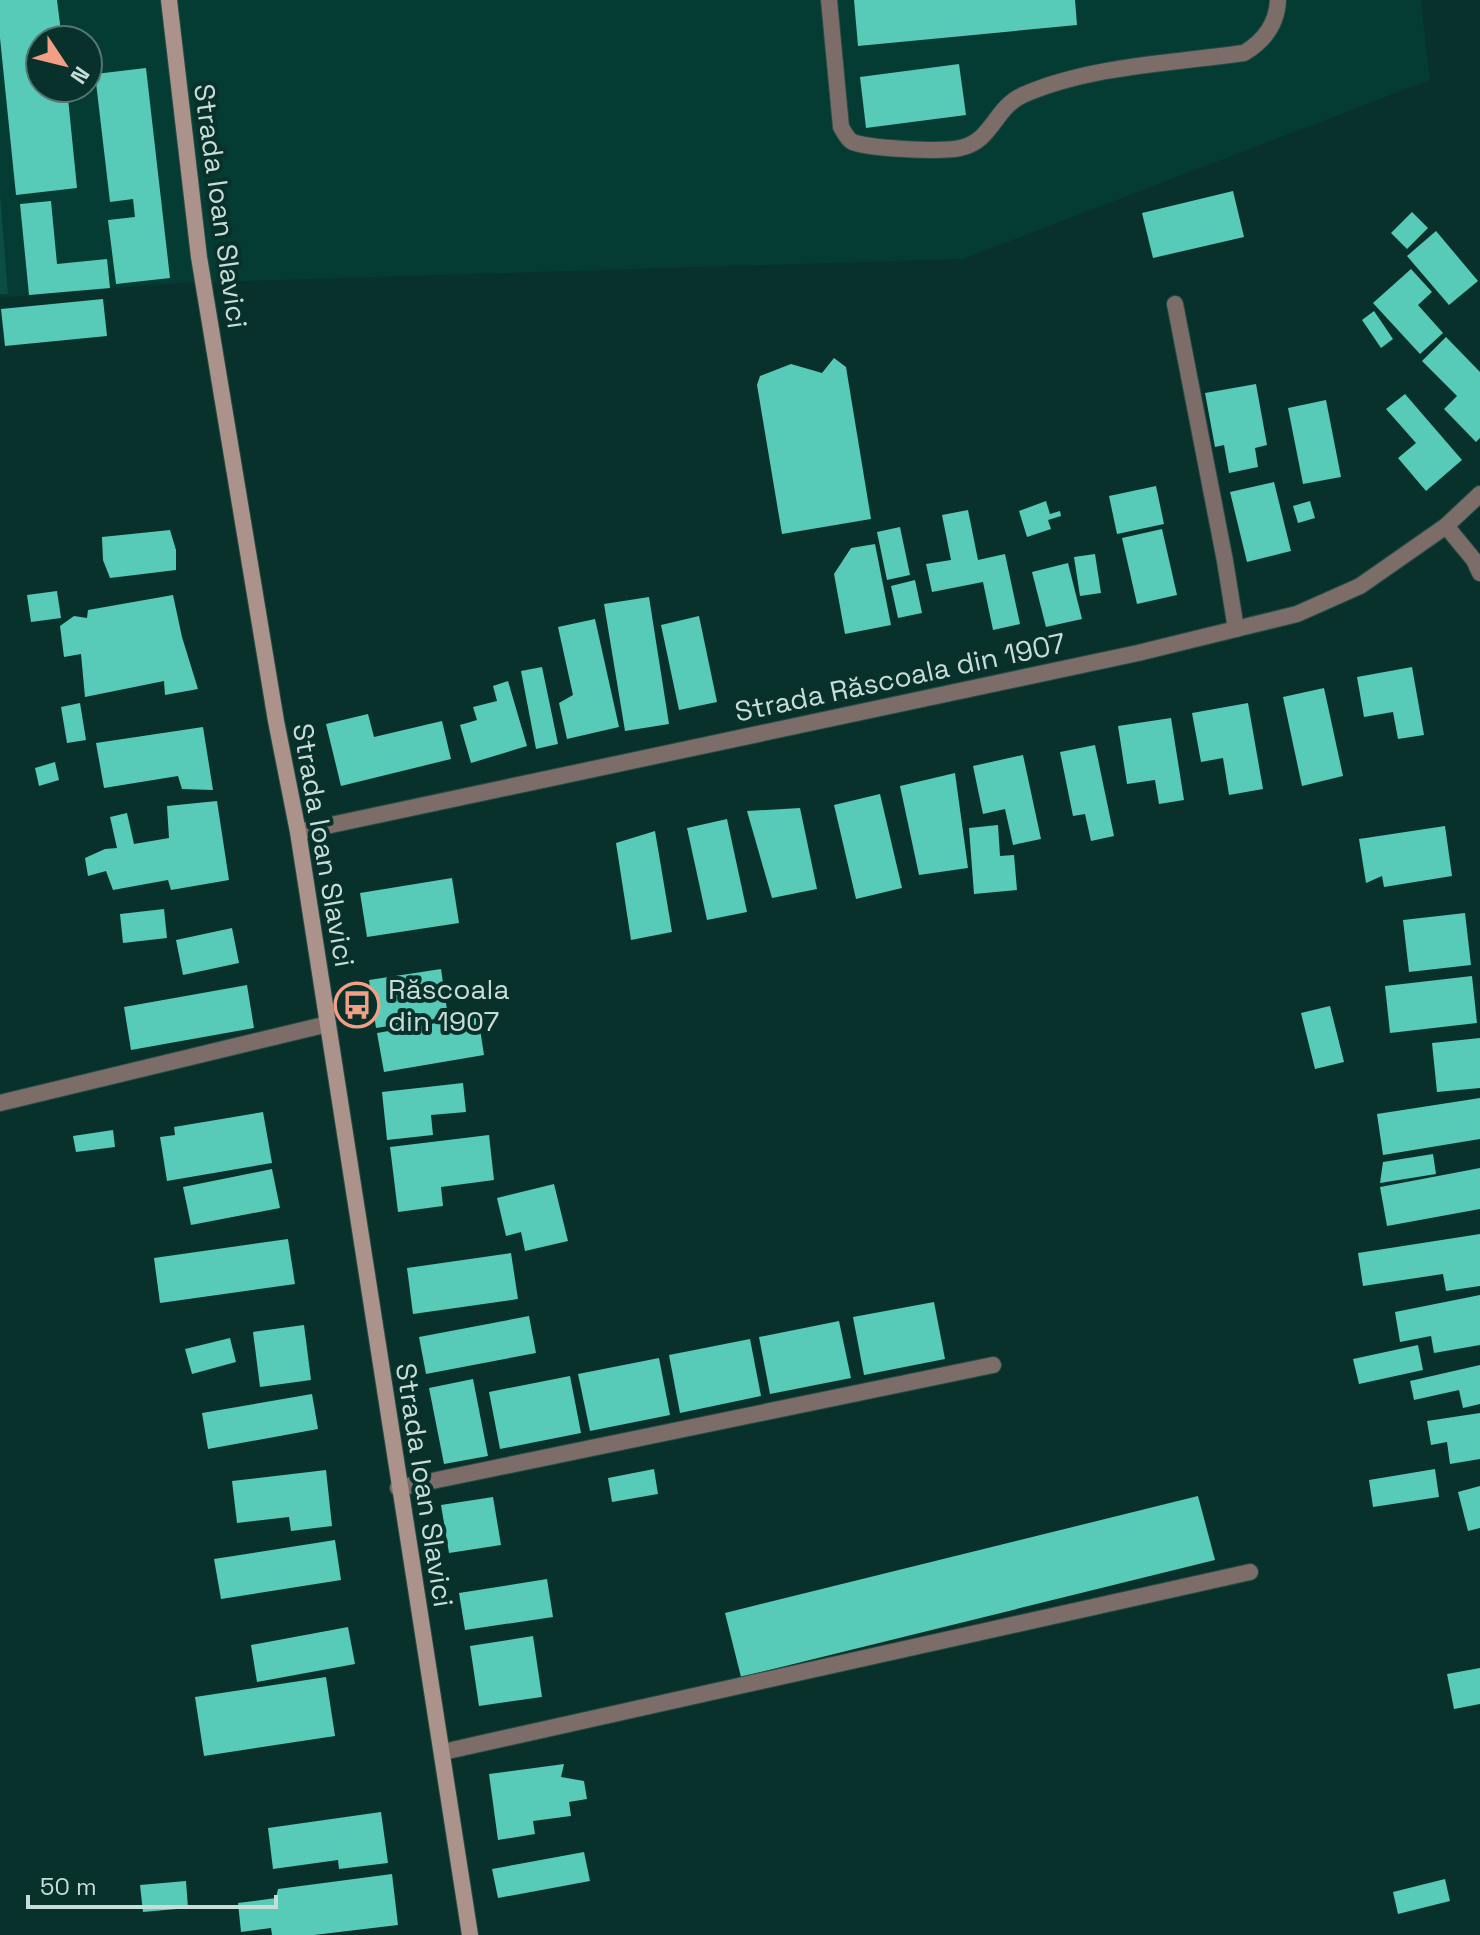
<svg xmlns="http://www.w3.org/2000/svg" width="1480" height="1935" font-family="'Space Grotesk',sans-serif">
  <rect width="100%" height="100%" fill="#09312b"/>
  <path fill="#043b33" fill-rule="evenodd" d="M0,0H1421L1430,80L963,259L180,283L0,298ZM40,40H88V88H40Z"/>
  <polygon fill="#0d4e44" points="0,194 8,294 0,294"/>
  <g fill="#57cbb7">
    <polygon points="0,0 57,0 62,40 40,40 40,88 67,88 77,188 16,195 0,38"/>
    <polygon points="854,0 1075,0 1077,25 858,46"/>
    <polygon points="959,64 966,115 866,128 860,77"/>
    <polygon points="146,68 170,278 116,284 108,220 135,217 133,199 110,202 95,74"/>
    <polygon points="1233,191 1244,237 1153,258 1142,213"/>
    <polygon points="51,201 57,264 107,259 110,288 29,295 20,204"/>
    <polygon points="1412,212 1428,228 1407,249 1391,233"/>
    <polygon points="1436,231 1478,281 1449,305 1407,256"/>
    <polygon points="1411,269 1432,292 1418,305 1443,333 1420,354 1373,303"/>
    <polygon points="103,299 107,336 5,346 1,309"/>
    <polygon points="1374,311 1393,339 1381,348 1362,320"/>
    <polygon points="1446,337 1480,372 1480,438 1476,442 1444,409 1457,396 1422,361"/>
    <polygon points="834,358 846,367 871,519 782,534 757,385 760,376 791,364 822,373"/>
    <polygon points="1256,384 1267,445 1255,448 1258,467 1229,473 1224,445 1215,447 1205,393"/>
    <polygon points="1405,394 1462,460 1426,491 1398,458 1416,443 1386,409"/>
    <polygon points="1326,400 1341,477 1303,484 1288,408"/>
    <polygon points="1274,482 1291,551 1247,562 1230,492"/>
    <polygon points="1156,486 1164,524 1117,534 1109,496"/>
    <polygon points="1046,501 1050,514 1060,511 1061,516 1048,520 1051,529 1027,537 1019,511"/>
    <polygon points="1310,501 1315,518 1298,523 1293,506"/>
    <polygon points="968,510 978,560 1005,554 1020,624 993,630 983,582 932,592 926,564 951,560 942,515"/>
    <polygon points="900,527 910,575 887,580 877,532"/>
    <polygon points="1162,529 1177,595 1137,604 1122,538"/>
    <polygon points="170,530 176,550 176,570 110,578 103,560 102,537"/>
    <polygon points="875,544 891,625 845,634 834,574 851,548"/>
    <polygon points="1095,554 1101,593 1080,596 1074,557"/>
    <polygon points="1068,563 1082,619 1046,627 1032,572"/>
    <polygon points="915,580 922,613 898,618 891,586"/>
    <polygon points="57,591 61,618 31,622 27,595"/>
    <polygon points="173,595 182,637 198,689 165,695 164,681 85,697 81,654 64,657 60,626 74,616 87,618 88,610"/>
    <polygon points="649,597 669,724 625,731 604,604"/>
    <polygon points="699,616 717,702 679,710 661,625"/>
    <polygon points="595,619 619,727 567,739 559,703 573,695 558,627"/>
    <polygon points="542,667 558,744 536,749 521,671"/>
    <polygon points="1412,667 1424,735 1398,739 1393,712 1364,717 1357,677"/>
    <polygon points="508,681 527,746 471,763 460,725 477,720 473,707 497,701 493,686"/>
    <polygon points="1324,688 1343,776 1302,786 1283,697"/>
    <polygon points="80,703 86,740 67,743 61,707"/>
    <polygon points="1248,703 1263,789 1229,795 1223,758 1201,762 1192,713"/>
    <polygon points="368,714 374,737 442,721 451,759 341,786 326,724"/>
    <polygon points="1171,718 1184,800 1159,804 1155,780 1127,784 1118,726"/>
    <polygon points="203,727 213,790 182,789 178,776 104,788 96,743"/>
    <polygon points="1095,745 1114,836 1091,841 1085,814 1073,816 1060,752"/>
    <polygon points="1023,755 1041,839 1013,845 1005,809 983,814 973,766"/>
    <polygon points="55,762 59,780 39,786 35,768"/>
    <polygon points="955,773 968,868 919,875 900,786"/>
    <polygon points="880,794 902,888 856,899 834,805"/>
    <polygon points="217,801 229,880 171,890 168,880 113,890 106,871 88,876 85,858 105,849 117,848 110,817 127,813 134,844 169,838 167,806"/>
    <polygon points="800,808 817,889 772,898 747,811"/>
    <polygon points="727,819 747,912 707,920 687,828"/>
    <polygon points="998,825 1000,856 1014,855 1017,890 974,894 969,828"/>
    <polygon points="1445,826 1452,876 1384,887 1382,876 1366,883 1359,839"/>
    <polygon points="655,831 672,932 631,940 616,843"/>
    <polygon points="452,878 459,923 367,937 360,893"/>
    <polygon points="164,909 167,938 123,943 120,914"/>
    <polygon points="1465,913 1471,965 1409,972 1403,920"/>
    <polygon points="232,928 239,963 183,975 176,940"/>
    <polygon points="441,969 448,1017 376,1028 369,980"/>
    <polygon points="1472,976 1477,1023 1390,1033 1385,986"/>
    <polygon points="247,985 254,1028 131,1050 124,1007"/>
    <polygon points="1330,1006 1344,1062 1315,1069 1301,1013"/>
    <polygon points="478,1016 484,1055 384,1072 377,1033"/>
    <polygon points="1480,1038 1480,1088 1437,1092 1432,1043"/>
    <polygon points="463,1083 466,1112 431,1115 433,1135 387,1140 382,1092"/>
    <polygon points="1480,1098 1480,1139 1383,1155 1377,1114"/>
    <polygon points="263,1112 272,1163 167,1181 160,1137 175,1135 174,1127"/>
    <polygon points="113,1130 115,1147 76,1152 73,1136"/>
    <polygon points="489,1135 494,1180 441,1187 443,1206 398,1212 390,1147"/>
    <polygon points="1433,1154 1436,1174 1380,1183 1383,1162"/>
    <polygon points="1480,1168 1480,1209 1387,1226 1380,1187"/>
    <polygon points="272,1169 280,1208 191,1225 183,1187"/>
    <polygon points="554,1184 568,1241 525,1251 521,1232 506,1236 497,1198"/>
    <polygon points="1480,1234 1480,1286 1446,1291 1443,1274 1363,1286 1358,1253"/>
    <polygon points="288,1239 295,1284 160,1303 154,1258"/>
    <polygon points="511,1253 518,1299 413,1314 407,1268"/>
    <polygon points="1480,1295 1480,1345 1434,1353 1431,1336 1400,1342 1395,1312"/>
    <polygon points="934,1302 945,1359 864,1375 853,1317"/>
    <polygon points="529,1316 536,1353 426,1374 419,1337"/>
    <polygon points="839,1321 851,1378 770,1394 759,1337"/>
    <polygon points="304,1325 311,1380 260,1387 253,1332"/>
    <polygon points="230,1338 236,1362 192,1374 185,1349"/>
    <polygon points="750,1339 761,1396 680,1413 669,1355"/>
    <polygon points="1418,1345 1423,1370 1359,1384 1353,1359"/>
    <polygon points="659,1358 670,1415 590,1431 578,1374"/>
    <polygon points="1480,1365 1480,1404 1463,1408 1459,1390 1414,1400 1410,1381"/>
    <polygon points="570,1376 581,1433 500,1449 489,1392"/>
    <polygon points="473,1379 488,1456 444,1464 429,1388"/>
    <polygon points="312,1394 318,1429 208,1449 202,1413"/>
    <polygon points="1480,1413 1480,1459 1450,1464 1447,1442 1431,1445 1427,1421"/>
    <polygon points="654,1469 658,1494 612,1502 608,1478"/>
    <polygon points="1435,1469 1439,1497 1373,1507 1369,1480"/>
    <polygon points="326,1470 332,1526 291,1531 289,1517 237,1523 232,1481"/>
    <polygon points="1480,1486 1480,1528 1468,1531 1458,1492"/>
    <polygon points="1198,1496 1215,1560 741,1677 725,1613"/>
    <polygon points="493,1497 501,1545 449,1553 441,1505"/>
    <polygon points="335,1540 341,1580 221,1599 214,1559"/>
    <polygon points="547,1579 553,1617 465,1630 459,1593"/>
    <polygon points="348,1627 355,1664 257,1682 251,1645"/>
    <polygon points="533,1636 542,1697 479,1706 470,1646"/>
    <polygon points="1480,1668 1480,1704 1454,1709 1447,1674"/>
    <polygon points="326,1677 335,1736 204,1756 195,1697"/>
    <polygon points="564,1764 561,1777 584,1781 587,1799 569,1802 571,1816 533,1821 535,1834 498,1840 489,1774"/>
    <polygon points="381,1812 388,1863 339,1869 338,1860 273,1869 268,1828"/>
    <polygon points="584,1852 590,1881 498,1898 492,1869"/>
    <polygon points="392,1874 398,1925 314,1935 272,1935 271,1928 241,1932 238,1903 276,1898 278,1889"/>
    <polygon points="1445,1879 1450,1901 1398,1914 1393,1892"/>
    <polygon points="186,1881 188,1908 143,1912 140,1885"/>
  </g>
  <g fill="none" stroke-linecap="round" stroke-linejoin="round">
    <g stroke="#284d47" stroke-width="18">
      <g id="lane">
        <path d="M829,0L841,127C844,132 847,138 851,141C863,149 944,152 960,148C993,141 994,108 1023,95C1089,66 1173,63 1244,53C1264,41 1277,24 1278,0"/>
        <polyline points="1175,304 1225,561 1236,629"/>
        <polyline points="0,1103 328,1024"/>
        <polyline points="398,1488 993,1365"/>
        <polyline points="443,1752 1250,1572"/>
      </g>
    </g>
    <g stroke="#284d47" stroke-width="18">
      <g id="street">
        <polyline points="1446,526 1474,560 1480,573"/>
        <polyline points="298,832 1138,653 1297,614 1360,586 1446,526 1480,494"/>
      </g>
    </g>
    <g stroke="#284d47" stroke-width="18">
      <polyline id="secondary" points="169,0 199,257 276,721 298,832 470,1935"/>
    </g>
    <use href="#lane" stroke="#7c6d68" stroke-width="16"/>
    <use href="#street" stroke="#7c6d68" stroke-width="16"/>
    <use href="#secondary" stroke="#ab938b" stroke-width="16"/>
  </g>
  <defs>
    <g id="bus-ring" transform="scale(2.3)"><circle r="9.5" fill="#09312b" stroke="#f39f85" stroke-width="1.5"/><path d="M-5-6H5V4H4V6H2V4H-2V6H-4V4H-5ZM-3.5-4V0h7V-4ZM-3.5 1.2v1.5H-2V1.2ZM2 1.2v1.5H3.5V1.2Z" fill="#f39f85"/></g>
  </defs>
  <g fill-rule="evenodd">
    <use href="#bus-ring" x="357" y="1005"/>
  </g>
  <g text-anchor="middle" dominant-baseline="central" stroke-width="8" stroke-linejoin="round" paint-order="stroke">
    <g font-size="28" fill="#c8ddd8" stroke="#09312b">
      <text transform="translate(221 206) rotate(82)">Strada Ioan Slavici</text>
      <text transform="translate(900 677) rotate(-12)">Strada Răscoala din 1907</text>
      <text transform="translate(324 845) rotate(80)">Strada Ioan Slavici</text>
      <text transform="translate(425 1485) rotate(81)">Strada Ioan Slavici</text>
    </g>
    <g font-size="28" fill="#c8ddd8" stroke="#09312b" text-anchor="start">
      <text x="388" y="989">Răscoala<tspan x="388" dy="32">din 1907</tspan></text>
    </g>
  </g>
  <g transform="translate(64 64) rotate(125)"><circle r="38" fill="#09312b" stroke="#557670" stroke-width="2"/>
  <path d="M0-6L14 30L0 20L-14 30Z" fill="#f39f85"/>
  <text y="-12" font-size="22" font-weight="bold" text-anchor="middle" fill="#c8ddd8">N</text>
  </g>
  <path d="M28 1895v12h248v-12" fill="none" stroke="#c8ddd8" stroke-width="4"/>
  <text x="40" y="1895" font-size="24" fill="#c8ddd8" stroke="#09312b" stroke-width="6" paint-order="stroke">50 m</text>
</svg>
